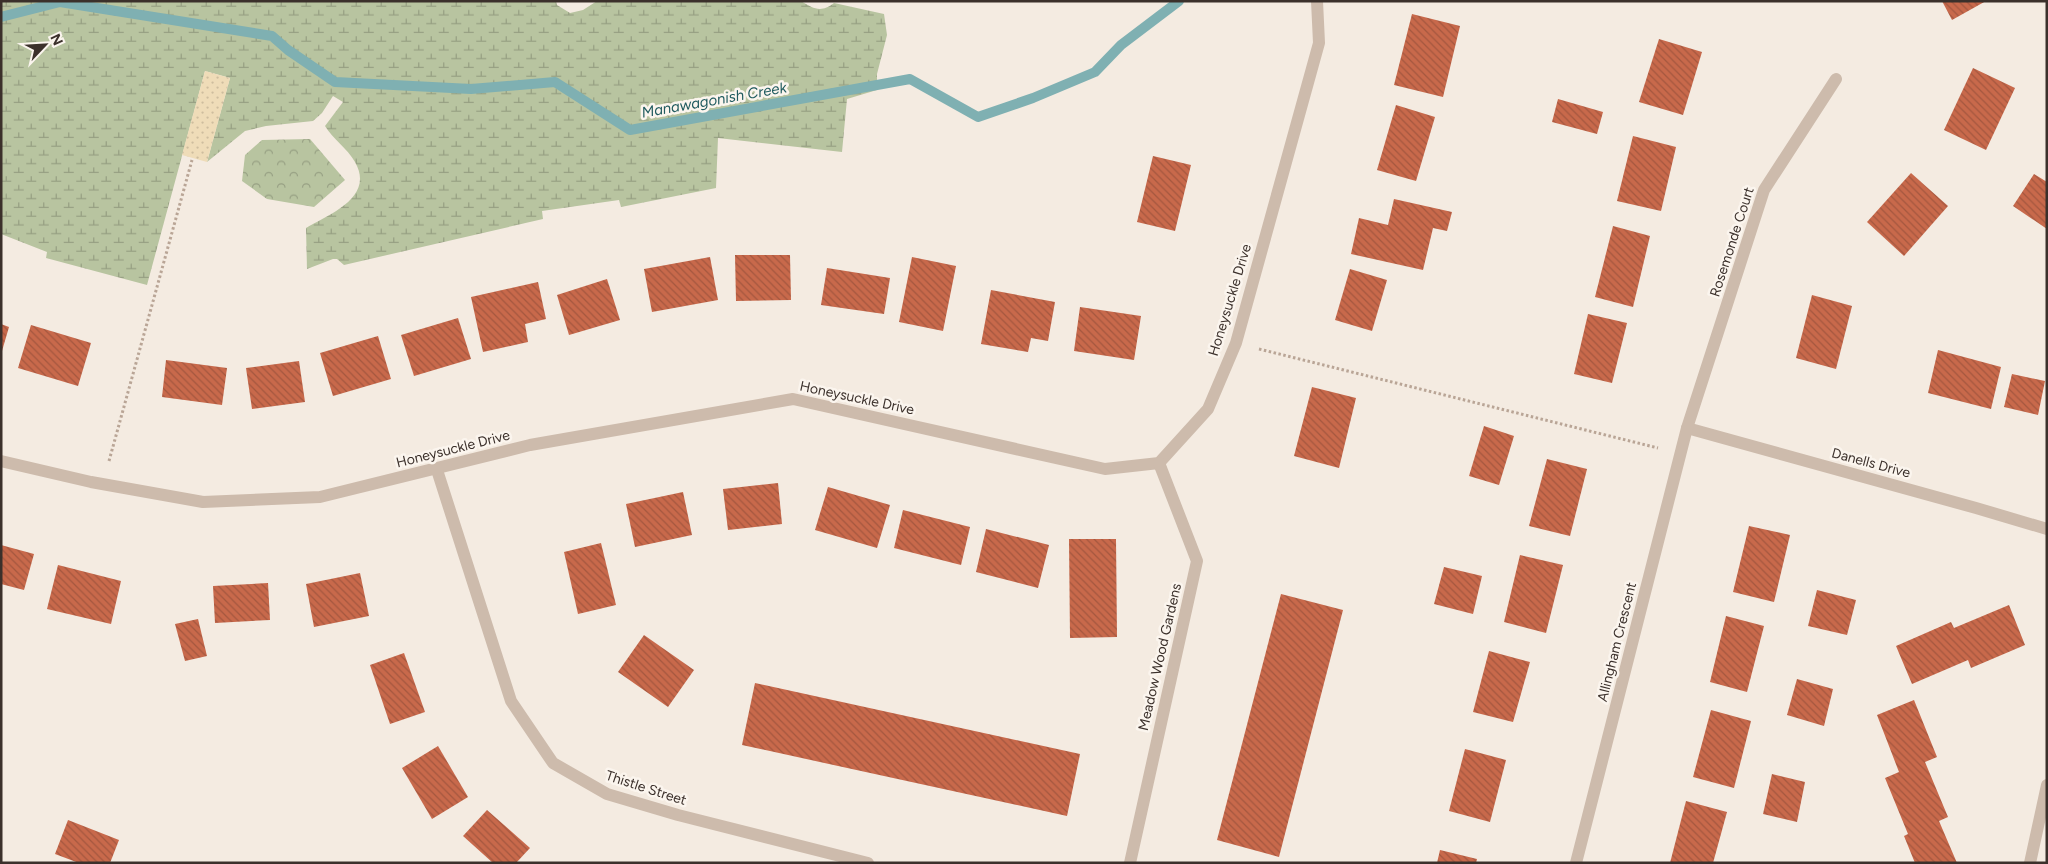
<svg xmlns="http://www.w3.org/2000/svg" width="2048" height="864" font-family="Figtree,sans-serif">
  <defs>
    <pattern id="forest-crowns" width="20" height="18" patternUnits="userSpaceOnUse" patternTransform="scale(1.25)"><rect width="20" height="18" fill="#b8c4a0"/><path d="M2 6a3 3 0 1 1 6 0M12 15a3 3 0 1 1 6 0" fill="none" stroke="#97a083"/></pattern>
    <pattern id="wetland-marsh" width="20" height="14" patternUnits="userSpaceOnUse" patternTransform="scale(1.25)"><rect width="20" height="14" fill="#b8c4a0"/><path d="M1 5h8M5 5V1M11 12h8M15 12V8" fill="none" stroke="#97a083"/></pattern>
    <pattern id="sand-dots" width="8" height="8" patternUnits="userSpaceOnUse" patternTransform="scale(1.25)"><rect width="8" height="8" fill="#efdcb8"/><path d="M2 2h.1M6 6h.1" fill="none" stroke="#cebd9e" stroke-width="1.8" stroke-linecap="round"/></pattern>
    <pattern id="building-back-hatch" width="6" height="6" patternUnits="userSpaceOnUse" patternTransform="scale(1.25)"><rect width="6" height="6" fill="#c8694b"/><path d="M-1 5l2 2M0 0l6 6M5-1l2 2" fill="none" stroke="#a4573f"/></pattern>
  </defs>
  <rect width="100%" height="100%" fill="#f4ebe1"/>
  <polygon fill="url(#forest-crowns)" points="310,139 345,180 314,207 267,199 242,181 245,155 262,140"/>
  <path fill="url(#wetland-marsh)" d="M1,1H556L557,5L570,13L583,10L597,1H801C814,9 821,13 834,3L884,14L887,35L877,74V90L847,99L842,152L718,138L716,188L621,207L619,200L542,211L543,219L344,265L337,259H333L307,269L306,228C330,214 375,197 355,162C347,148 333,139 325,126L343,102L333,96L322,113L313,121L266,126L245,131L207,162L230,78L205,71L147,285L46,258L47,252L1,234Z"/>
  <polygon fill="url(#sand-dots)" points="205,71 230,78 207,162 182,155"/>
  <g fill="none" stroke-linecap="round" stroke-linejoin="round">
    <polyline stroke="#7fb0b2" stroke-width="10" points="1,17 60,2 272,36 288,50 335,82 471,89 555,82 630,130 910,79 978,117 1033,98 1095,72 1121,45 1179,1"/>
  </g>
  <g fill="url(#building-back-hatch)">
    <polygon points="1942,1 1986,1 1952,20"/>
    <polygon points="1412,14 1460,26 1443,97 1394,85"/>
    <polygon points="1659,39 1702,52 1683,115 1639,102"/>
    <polygon points="1973,68 2015,88 1986,150 1944,130"/>
    <polygon points="1558,99 1603,112 1597,134 1552,122"/>
    <polygon points="1396,105 1435,117 1416,181 1377,170"/>
    <polygon points="1633,136 1676,147 1661,211 1617,201"/>
    <polygon points="1153,156 1191,165 1175,231 1137,222"/>
    <polygon points="1911,173 1948,206 1904,256 1867,222"/>
    <polygon points="2034,174 2047,182 2047,229 2013,206"/>
    <polygon points="1394,199 1452,212 1447,231 1433,228 1423,270 1351,254 1359,218 1388,225"/>
    <polygon points="1613,226 1650,236 1633,307 1595,297"/>
    <polygon points="735,255 790,255 791,300 736,301"/>
    <polygon points="710,257 718,300 652,312 644,269"/>
    <polygon points="912,257 956,266 943,331 899,322"/>
    <polygon points="827,268 890,278 884,314 821,305"/>
    <polygon points="1350,269 1387,280 1372,331 1335,320"/>
    <polygon points="607,279 620,320 569,335 557,295"/>
    <polygon points="538,282 546,319 525,324 528,342 483,352 471,297"/>
    <polygon points="991,290 1055,302 1048,341 1031,338 1028,352 981,344"/>
    <polygon points="1812,295 1852,306 1836,369 1796,358"/>
    <polygon points="1080,307 1141,316 1134,360 1074,351"/>
    <polygon points="1588,314 1627,323 1612,383 1574,374"/>
    <polygon points="458,318 471,359 414,376 401,335"/>
    <polygon points="1,324 9,327 2,351 1,351"/>
    <polygon points="31,325 91,343 78,386 18,368"/>
    <polygon points="378,336 391,379 333,396 320,353"/>
    <polygon points="1938,350 2001,367 1991,409 1928,393"/>
    <polygon points="166,360 227,368 222,405 162,397"/>
    <polygon points="299,361 305,402 252,409 246,368"/>
    <polygon points="2012,374 2045,381 2038,415 2004,407"/>
    <polygon points="1312,387 1356,398 1339,468 1294,456"/>
    <polygon points="1484,426 1514,436 1499,485 1469,476"/>
    <polygon points="1547,459 1587,469 1570,536 1529,526"/>
    <polygon points="778,483 782,524 728,530 723,489"/>
    <polygon points="828,487 890,505 877,548 815,530"/>
    <polygon points="683,492 692,535 635,547 626,504"/>
    <polygon points="903,510 970,527 961,565 894,548"/>
    <polygon points="1749,526 1790,535 1774,602 1733,592"/>
    <polygon points="986,529 1049,545 1038,588 976,572"/>
    <polygon points="1069,539 1116,539 1117,637 1070,638"/>
    <polygon points="601,543 616,605 578,614 564,552"/>
    <polygon points="1,545 34,554 24,590 1,584"/>
    <polygon points="1520,555 1563,565 1546,633 1504,622"/>
    <polygon points="58,565 121,581 111,624 47,609"/>
    <polygon points="1444,567 1482,576 1473,614 1434,604"/>
    <polygon points="360,573 369,616 314,627 306,584"/>
    <polygon points="268,583 270,620 215,623 213,586"/>
    <polygon points="1817,590 1856,600 1847,635 1808,626"/>
    <polygon points="1281,594 1343,610 1279,857 1217,840"/>
    <polygon points="2009,605 2025,645 1971,668 1968,660 1912,684 1896,646 1951,622 1954,628"/>
    <polygon points="1726,616 1764,626 1747,692 1710,682"/>
    <polygon points="198,619 207,656 185,661 175,624"/>
    <polygon points="644,635 694,670 668,707 618,672"/>
    <polygon points="1489,651 1530,662 1513,722 1473,712"/>
    <polygon points="404,653 425,712 390,724 370,665"/>
    <polygon points="1797,679 1833,689 1824,726 1787,715"/>
    <polygon points="755,683 1080,754 1067,816 742,745"/>
    <polygon points="1914,700 1937,757 1925,762 1948,817 1939,821 1957,863 1915,863 1904,836 1908,834 1885,778 1899,772 1877,715"/>
    <polygon points="1711,710 1751,721 1734,788 1693,777"/>
    <polygon points="438,746 468,797 432,819 402,768"/>
    <polygon points="1465,749 1506,760 1490,822 1449,811"/>
    <polygon points="1772,774 1805,782 1797,822 1763,814"/>
    <polygon points="1686,801 1727,812 1713,863 1670,863"/>
    <polygon points="487,810 530,848 516,863 493,863 463,836"/>
    <polygon points="68,820 119,840 110,863 79,863 55,854"/>
    <polygon points="1440,850 1477,859 1476,863 1437,863"/>
  </g>
  <g fill="none" stroke-linecap="round" stroke-linejoin="round">
    <g stroke="#b9a596" stroke-width="3" stroke-dasharray="2.5 2.5" stroke-linecap="butt">
      <polyline points="1259,349 1658,448"/>
      <polyline points="109,461 192,160"/>
    </g>
    <g stroke="#cdbbac" stroke-width="12">
      <polyline points="1687,428 1976,508 2047,529"/>
      <polyline points="1,461 91,482 203,502 320,497 530,445 793,399 1105,469 1159,463 1208,409 1236,343 1319,43 1317,1"/>
      <polyline points="437,470 511,701 553,763 607,794 678,815 868,863"/>
      <polyline points="1130,863 1197,561 1159,463"/>
      <polyline points="1576,863 1687,428 1764,190 1836,79"/>
      <polyline points="2030,863 2047,785"/>
    </g>
  </g>
  <g text-anchor="middle" dominant-baseline="central" stroke-width="5" stroke-linejoin="round" paint-order="stroke">
    <g font-size="14" fill="#3b302b" stroke="#fbf5ee">
      <text transform="translate(1732 242) rotate(-72)">Rosemonde Court</text>
      <text transform="translate(1230 300) rotate(-73)">Honeysuckle Drive</text>
      <text transform="translate(857 398) rotate(12)">Honeysuckle Drive</text>
      <text transform="translate(453 449) rotate(-14)">Honeysuckle Drive</text>
      <text transform="translate(1871 463) rotate(15)">Danells Drive</text>
      <text transform="translate(1617 642) rotate(-76)">Allingham Crescent</text>
      <text transform="translate(1160 657) rotate(-77)">Meadow Wood Gardens</text>
      <text transform="translate(646 788) rotate(18)">Thistle Street</text>
    </g>
    <g font-size="15" font-style="italic" fill="#1f5a5e" stroke="#fbf5ee">
      <text transform="translate(714 100) rotate(-10)">Manawagonish Creek</text>
    </g>
  </g>
  <rect width="2048" height="864" fill="none" stroke="#3b302b" stroke-width="5"/>
  <g transform="translate(45 45) rotate(65)" stroke="#fbf5ee" stroke-width="4" paint-order="stroke">
  <path d="M0-4L9 19L0 12L-9 19Z" fill="#3b302b"/>
  <text y="-8" font-size="14" font-weight="bold" text-anchor="middle" fill="#3b302b">N</text>
  </g>
</svg>
